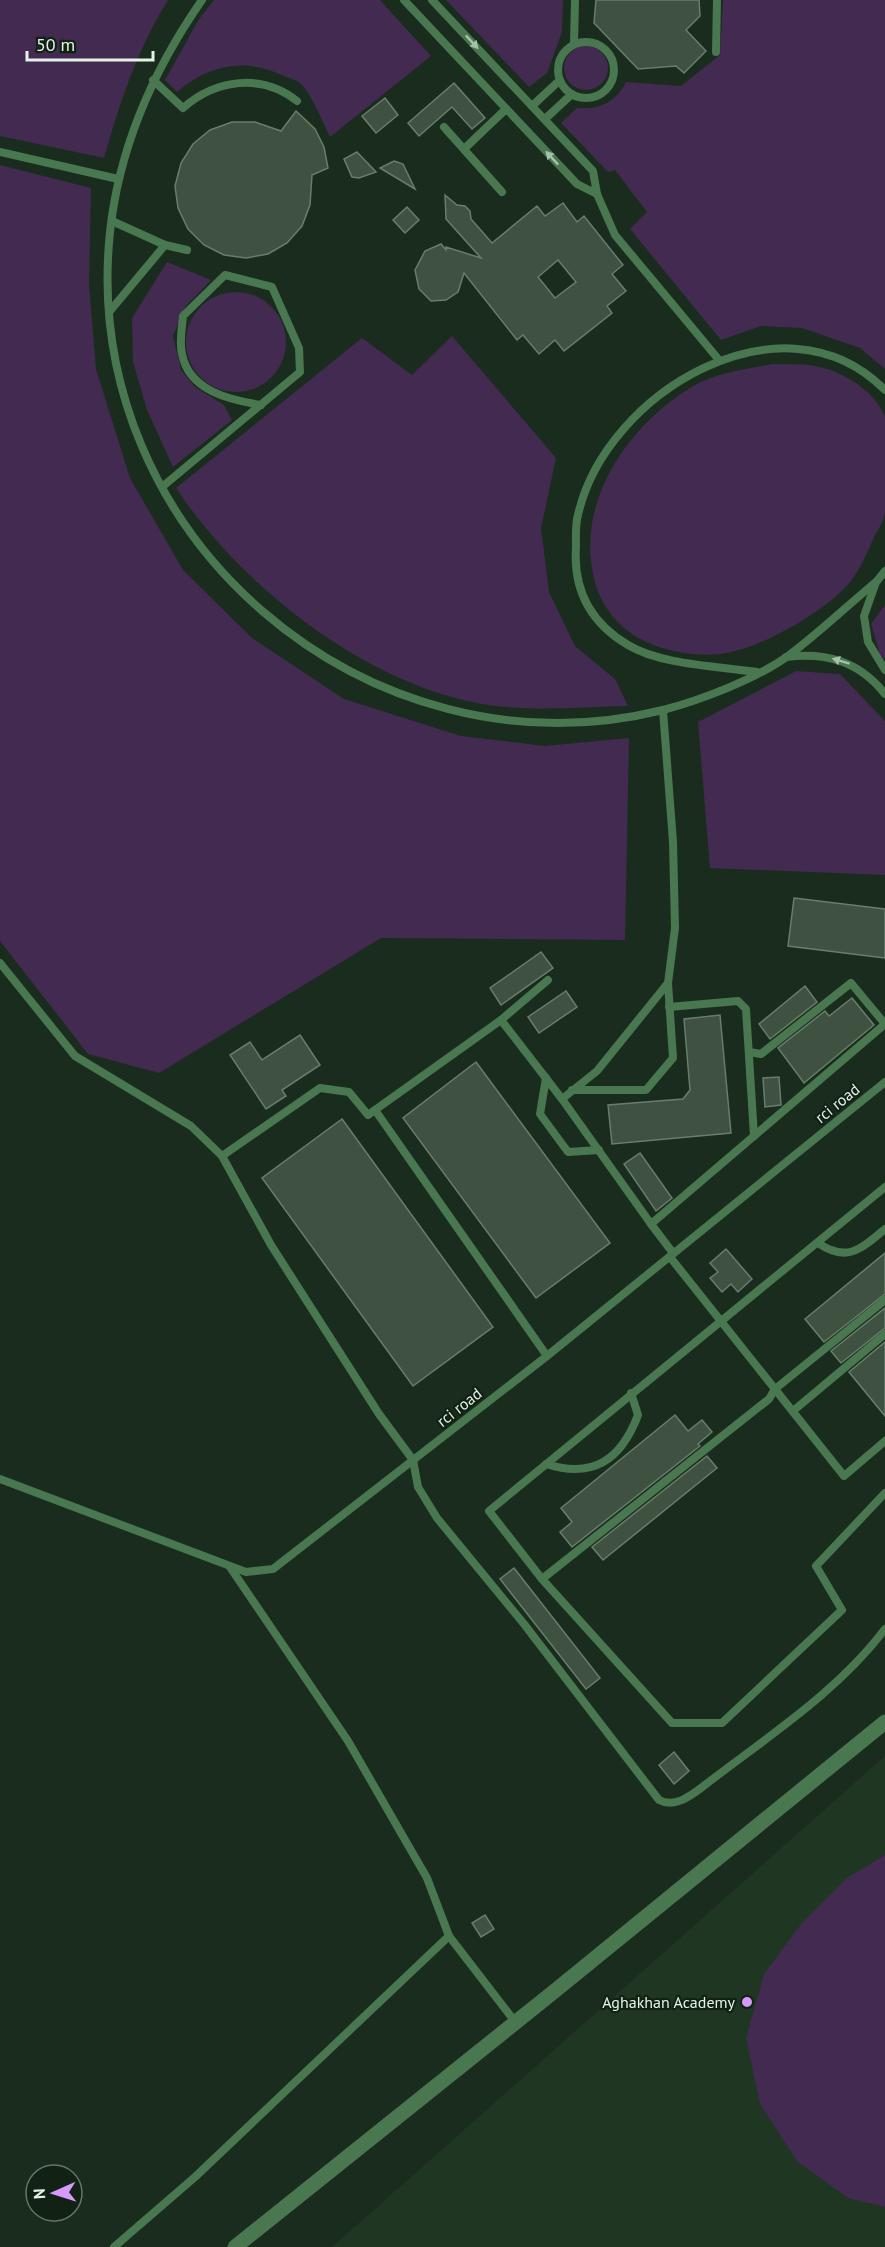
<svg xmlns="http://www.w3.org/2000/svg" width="885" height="2247" font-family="'PT Sans',sans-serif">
  <rect width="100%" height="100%" fill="#1a2c1d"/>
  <polygon fill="#1e3622" points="885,1756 885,2247 332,2247"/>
  <g fill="#422a50">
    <path d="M0,0H168C137,50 120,102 104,158L0,136Z"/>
    <path d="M214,0H380L431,56L330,137C323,123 311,93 301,84C297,80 289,78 284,76C245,57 209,65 177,92L165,80L199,19Z"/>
    <polygon points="446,0 563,0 562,32 547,73 529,87"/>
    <path d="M723,0H885V369L860,348L802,328L761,326L721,340L630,229L647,212L615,170L608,172L561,123L577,108C599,110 616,102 626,82L681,86L720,55Z"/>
    <circle cx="586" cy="68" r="22"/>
    <polygon points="0,165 91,188 89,284 96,369 130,478 183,570 252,638 344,699 461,736 545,746 629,738 625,940 381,938 159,1073 88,1054 0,941"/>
    <polygon points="167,262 211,280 185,307 173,336 181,370 195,387 224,405 232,420 173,467 147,410 133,362 132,318"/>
    <circle cx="236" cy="342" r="50"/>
    <path d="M452,336L556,458L541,528L549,592L575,646L615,679L628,706C581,707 530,712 482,704C364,683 241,586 176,488L362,338L412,375Z"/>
    <path d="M772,364C787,365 805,363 819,367C844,372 876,392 885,417C885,445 885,486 885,512C884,521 878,530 874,537C868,552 860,569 851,581C828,610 763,647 727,653C695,659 648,649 624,628C607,613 597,595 593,574C577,498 630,424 693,386C716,373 746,369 772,364Z"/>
    <polygon points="885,605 885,660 880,654 871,624"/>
    <polygon points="796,671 840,674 885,721 885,875 710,868 698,722"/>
    <polygon points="885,1855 885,2207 848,2198 797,2161 760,2104 746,2038 764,1974 801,1924 847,1878"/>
  </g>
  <g fill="#3f5242" stroke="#687d6b" stroke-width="1.5" fill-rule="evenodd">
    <polygon points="596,0 699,0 700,16 686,30 706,51 684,73 676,66 638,69 594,23"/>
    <polygon points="454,83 485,118 472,129 452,107 419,136 408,123"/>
    <polygon points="385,98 398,115 376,133 362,116"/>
    <polygon points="296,111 315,129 324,147 328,168 312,175 310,205 302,226 287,243 268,254 246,258 224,255 204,245 188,229 178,208 175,186 181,163 193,144 210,130 232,122 255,122 281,131"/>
    <polygon points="357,152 376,172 359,178 352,177 344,159"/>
    <polygon points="394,161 403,164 415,189 380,168"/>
    <path d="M445,195L457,205L465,206L470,211L471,219L492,243L537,206L545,216L563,203L577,222L584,216L623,265L612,274L626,291L607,306L612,313L564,351L555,340L539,354L523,335L517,340L464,273L458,292L446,300L431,301L419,289L415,270L425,251L441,244L446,250V247L481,258L446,219ZM558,260L576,282L555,298L538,277Z"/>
    <polygon points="407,207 419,220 405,233 393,220"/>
    <polygon points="794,898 885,909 885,958 788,946"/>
    <polygon points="541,952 553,968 501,1005 490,988"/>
    <polygon points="805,986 817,1002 770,1039 759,1024"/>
    <polygon points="566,991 577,1007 539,1033 528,1017"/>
    <polygon points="852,998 874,1025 804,1083 778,1048 825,1011 829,1016"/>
    <polygon points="720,1015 731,1133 612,1144 608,1105 683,1099 690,1090 684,1019"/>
    <polygon points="300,1035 320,1065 282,1090 286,1096 266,1109 230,1055 250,1042 262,1060"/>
    <polygon points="476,1062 610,1243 536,1298 403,1118"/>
    <polygon points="779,1077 781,1105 765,1107 763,1078"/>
    <polygon points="342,1119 493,1327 413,1386 262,1178"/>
    <polygon points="640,1153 672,1198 656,1211 624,1164"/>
    <polygon points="726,1249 752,1279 738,1292 731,1284 722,1292 710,1278 718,1272 710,1263"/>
    <polygon points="885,1253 885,1294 824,1342 805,1319"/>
    <polygon points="885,1308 885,1328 841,1363 831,1351"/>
    <polygon points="885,1342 885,1416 849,1372"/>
    <polygon points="675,1415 688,1431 702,1420 712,1432 698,1444 700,1446 572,1547 560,1532 572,1522 561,1508"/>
    <polygon points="707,1456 717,1468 603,1560 592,1547"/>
    <polygon points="514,1568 600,1678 586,1689 500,1579"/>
    <polygon points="674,1752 689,1771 674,1784 659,1765"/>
    <polygon points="485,1915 494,1929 481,1937 472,1923"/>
  </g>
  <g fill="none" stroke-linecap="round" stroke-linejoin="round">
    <g stroke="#487750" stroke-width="8">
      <path d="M202,0C154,69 119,148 110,232C78,536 368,783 663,710C701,700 756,679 788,656C819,633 847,606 877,581L885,571"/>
      <polyline points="404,0 577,184 597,194"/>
      <polyline points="432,0 593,171 597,194 615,235 719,360"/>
      <circle cx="586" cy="70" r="28"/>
      <polyline points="574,44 575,0"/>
      <polyline points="716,52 717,0"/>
      <path d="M153,80L183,108C216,79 262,73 297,101"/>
      <polyline points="532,106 560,80"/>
      <polyline points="545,119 572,94"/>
      <polyline points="444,127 502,192"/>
      <polyline points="464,149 506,109"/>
      <polyline points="0,152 118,179"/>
      <polyline points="112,221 165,245 187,250"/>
      <polyline points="110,311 165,245"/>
      <path d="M162,487L300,372L299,348L272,287L225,275L183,316C182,328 179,342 182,354C189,391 230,400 261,405"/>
      <polyline points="876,582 864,616 868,642 885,670"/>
      <path d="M786,657C826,652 859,661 885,694"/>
      <path d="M757,672C718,666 661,665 628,645C591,623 573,590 576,547C576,537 575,525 578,515C605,393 783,287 885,390"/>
      <polyline points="663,710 673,842 675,928 668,983 597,1071 562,1099 651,1224 885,1024 851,983 761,1054 749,1052"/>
      <path d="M0,963L75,1056L191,1126L222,1156L271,1245L379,1414L413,1460L418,1487L437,1518L524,1624L659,1800C674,1808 689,1797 701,1788C764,1739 837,1693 885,1629"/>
      <polyline points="669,1007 738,1001 746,1009 754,1136"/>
      <polyline points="501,1020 562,1099"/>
      <polyline points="546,1078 540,1114 568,1152 599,1150"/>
      <polyline points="572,1090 646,1090 673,1058 668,983"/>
      <polyline points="375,1110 547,1356"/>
      <polyline points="222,1156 320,1088 349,1092 368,1115 501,1020 548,980"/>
      <polyline points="885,1187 489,1511 542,1579 672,1723 722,1723 842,1610 816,1566 885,1493"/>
      <polyline points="651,1224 673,1253"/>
      <path d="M818,1243C847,1263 861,1249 885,1229"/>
      <polyline points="670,1257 844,1476 885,1441"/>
      <polyline points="793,1411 885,1334"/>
      <path d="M546,1464C593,1479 621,1460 638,1415L631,1393"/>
      <polyline points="0,1479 246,1572 273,1569 547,1356 885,1082"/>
      <polyline points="230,1567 348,1741 427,1878 449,1936 516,2023"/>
      <polyline points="542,1579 769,1399 775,1389 885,1300"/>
      <polyline points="114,2247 195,2177 449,1936"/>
    </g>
    <polyline stroke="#487750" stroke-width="15" points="235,2247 551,1994 885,1722"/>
  </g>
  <defs><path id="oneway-solid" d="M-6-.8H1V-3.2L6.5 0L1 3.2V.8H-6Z" transform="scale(1.5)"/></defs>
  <g fill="#a7c1ab">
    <use href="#oneway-solid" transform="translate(472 42) rotate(47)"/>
    <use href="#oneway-solid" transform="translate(552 158) rotate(-133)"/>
    <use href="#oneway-solid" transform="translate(841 661) rotate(-163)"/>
  </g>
  <circle fill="#d69bfa" stroke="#112214" stroke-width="2" cx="747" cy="2002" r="6"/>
  <g text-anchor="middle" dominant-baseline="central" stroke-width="4.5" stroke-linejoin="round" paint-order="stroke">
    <g font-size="16" fill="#e6f2e8" stroke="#112214">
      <text transform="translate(837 1103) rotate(-39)">rci road</text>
      <text transform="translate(459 1407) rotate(-38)">rci road</text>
    </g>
    <g font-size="16" fill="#e6f2e8" stroke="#112214" text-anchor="end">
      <text x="735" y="2002">Aghakhan Academy</text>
    </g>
  </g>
  <g transform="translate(54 2193) rotate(267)"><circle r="28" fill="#112214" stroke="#667569" stroke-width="1.5"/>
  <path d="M0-4.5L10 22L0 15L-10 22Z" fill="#d69bfa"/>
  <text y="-9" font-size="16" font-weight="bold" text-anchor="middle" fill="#e6f2e8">N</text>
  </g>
  <path d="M27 51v9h126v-9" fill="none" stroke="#e6f2e8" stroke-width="3"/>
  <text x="36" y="51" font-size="18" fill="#e6f2e8" stroke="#112214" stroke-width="4.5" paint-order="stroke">50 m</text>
</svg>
